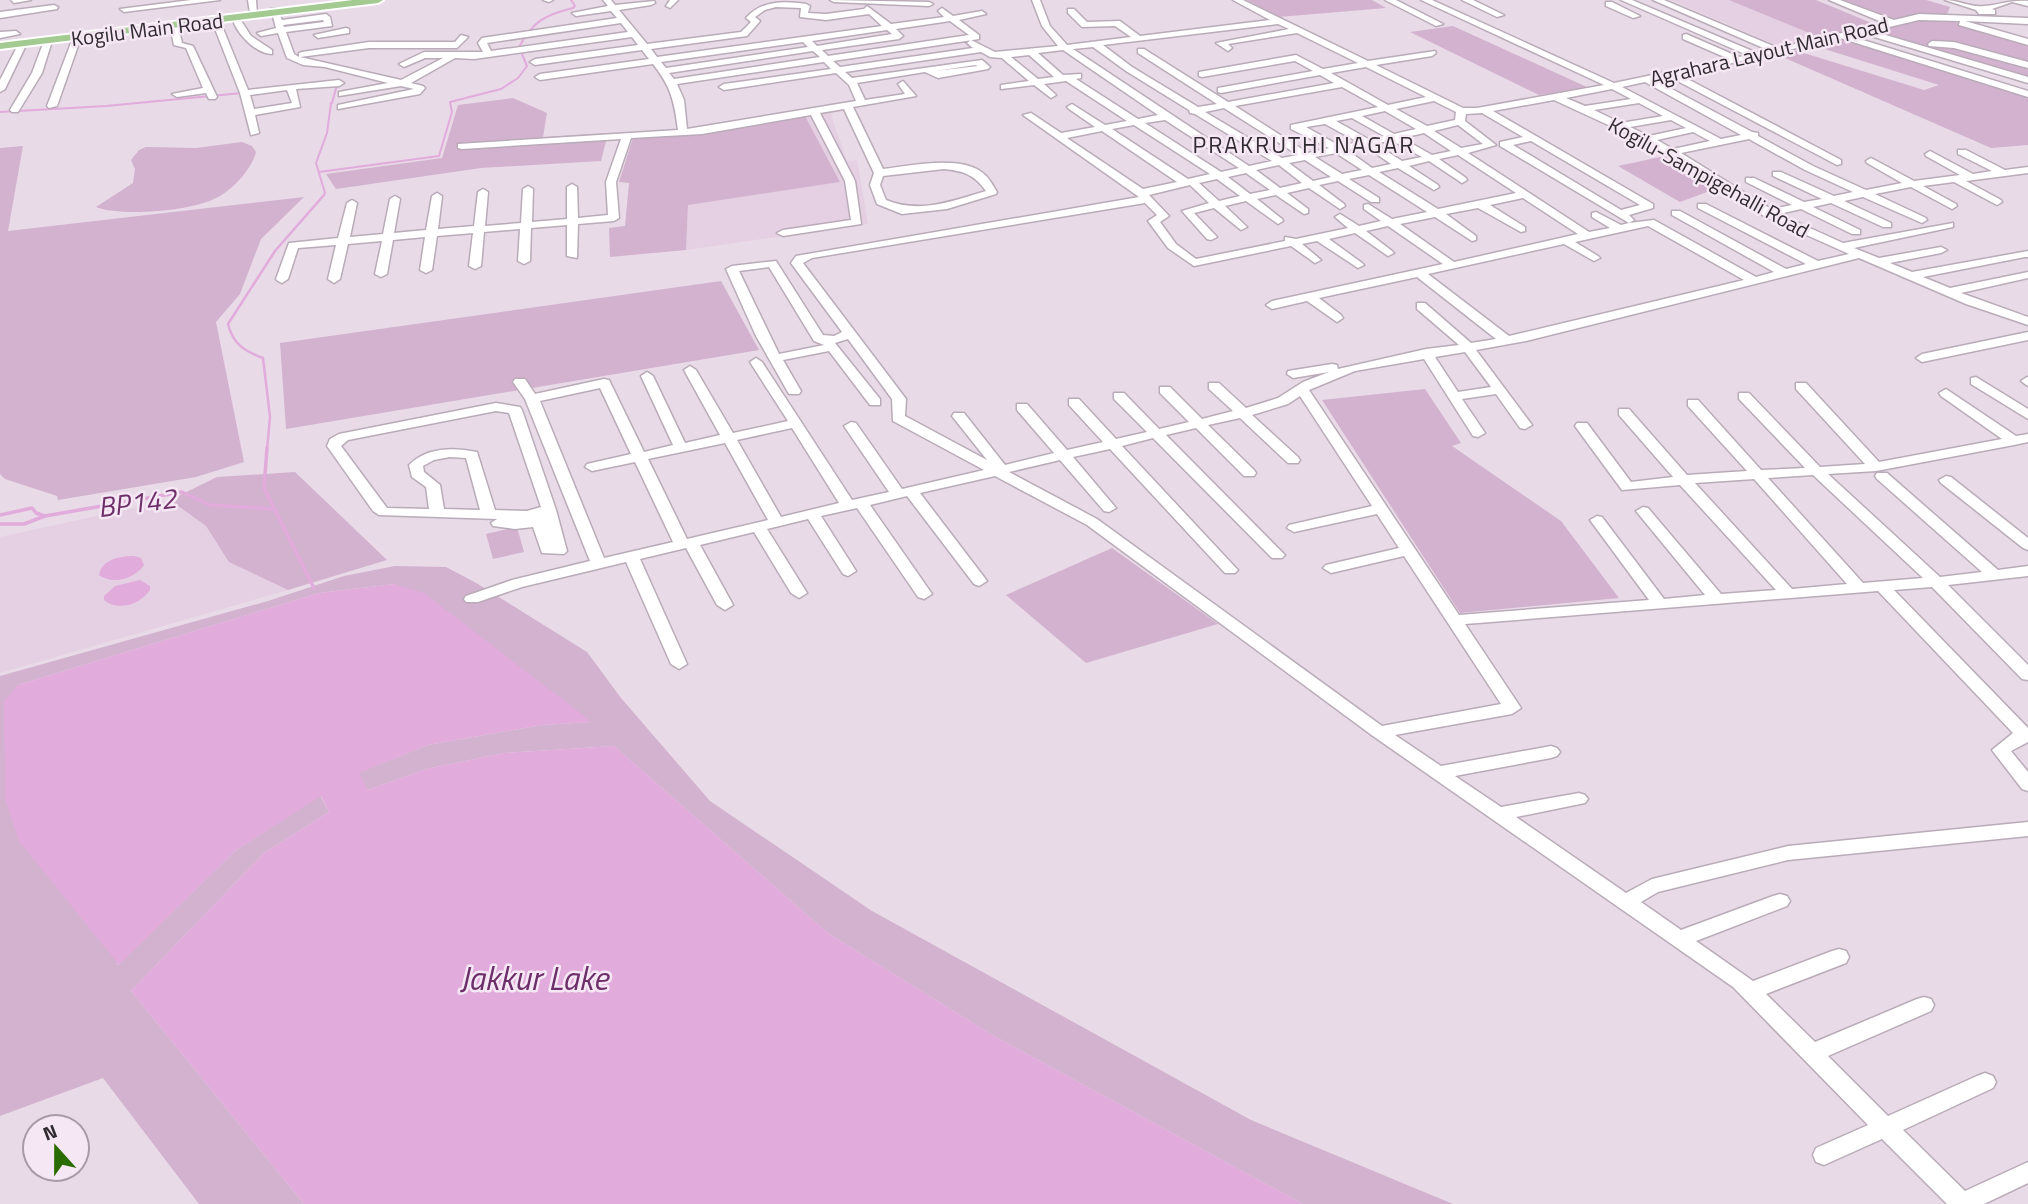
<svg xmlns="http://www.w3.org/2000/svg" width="2028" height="1204" font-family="'Titillium Web',sans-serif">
  <rect width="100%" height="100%" fill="#e9dae7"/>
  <g fill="#e5cfe2">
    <polygon points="1671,0 1729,0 1819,37 1782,47"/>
    <polygon points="840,107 841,111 831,113 833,121 847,161 857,160 868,224 686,250 688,205 840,182 804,114"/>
    <polygon points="170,500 206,526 230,562 288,590 0,673 0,537"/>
  </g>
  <g fill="#d2b2ce">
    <polygon points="1247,0 1372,0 1386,8 1279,17"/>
    <polygon points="1729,0 1816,0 1874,24 1819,37"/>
    <polygon points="1838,0 1926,0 1950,7 1947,14 1913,15 1890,20"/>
    <polygon points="1923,18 1945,19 2028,45 2028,79 1866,31"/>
    <polygon points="1453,26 1589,88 1539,95 1410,32"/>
    <polygon points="1842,39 2028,96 2028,145 1991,148 1778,55 1794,50 1924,90 1939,85 1815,46"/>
    <polygon points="513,98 547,113 543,137 608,133 601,161 481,168 336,189 326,174 442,158 458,105"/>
    <polygon points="804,114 840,182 688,205 686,250 610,257 609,228 625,226 629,183 619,182 633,138 720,131"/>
    <path d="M242,142L252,146L256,152C252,169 231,192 214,199C190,211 121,217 96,207L133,183L135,169L131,160L139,150L146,147L196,148Z"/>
    <polygon points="23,146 8,231 304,197 261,239 240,294 216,322 244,462 196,477 58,500 57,496 5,479 0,474 0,148"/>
    <polygon points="1665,156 1718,188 1680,202 1618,166"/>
    <polygon points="721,281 759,350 286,429 280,343"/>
    <polygon points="1425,389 1461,443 1452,446 1561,521 1619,598 1460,613 1322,400"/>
    <polygon points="295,472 387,560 288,590 229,562 206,526 170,500 217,477"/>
    <polygon points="517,527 524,552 493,559 486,534"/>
    <polygon points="1112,548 1218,624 1086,663 1006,595"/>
    <polygon points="395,566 446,567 478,584 587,652 621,698 710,801 872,911 1251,1120 1453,1204 1303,1204 994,1036 829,934 614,746 504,753 426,769 368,790 358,773 428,745 542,725 591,722 394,584 319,593 18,685 118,965 235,851 320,795 329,812 264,853 131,991 304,1204 199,1204 103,1078 0,1116 0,676 268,601 344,576"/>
  </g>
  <g fill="#e1abdc">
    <path d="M134,556L141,558L144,565C134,579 113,585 99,575C102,559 120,556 134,556Z"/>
    <path d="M140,580L150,586V590C141,604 118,612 104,600V596L115,586Z"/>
    <polygon points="394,584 424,593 592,722 542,725 428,745 359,773 368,790 426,769 504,753 614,746 829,934 994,1036 1303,1204 304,1204 131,991 264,853 329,812 321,796 235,851 119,965 19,841 5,799 4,701 18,685 319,593"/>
  </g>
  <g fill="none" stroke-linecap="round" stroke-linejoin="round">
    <g stroke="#e1abdc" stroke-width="2">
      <polyline points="332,103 337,85"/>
      <polyline points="0,112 106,106 242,93"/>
      <path d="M319,172L439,156L452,112L450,102L501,89L518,78L527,66L519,47C533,21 545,15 573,8L575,6L571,0"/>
      <polyline points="323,196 325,193 316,163 327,133 331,103"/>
    </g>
    <path stroke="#e1abdc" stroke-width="2.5" d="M267,450L270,417L263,358C244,351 233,344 228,324L275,251L324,195"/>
    <g stroke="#e1abdc" stroke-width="3.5">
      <polyline points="267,448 264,488 314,588"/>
      <polyline points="0,515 32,508 36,513 45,516 182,492 210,505 275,509"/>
      <polyline points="0,524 24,524 45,516"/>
    </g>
    <g stroke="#baabb8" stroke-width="3">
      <g id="minor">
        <polygon points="11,0 31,0 14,3"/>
        <polygon points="191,0 220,0 124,12 120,9"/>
        <polygon points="248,0 256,0 257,15 250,13"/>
        <polygon points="543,0 553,0 549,2"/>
        <path d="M603,0H611L615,5L654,1L655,3L651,5L619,10L647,44L741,32L751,22L746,18C762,0 784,1 806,4L810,6L808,13L826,14L864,9L867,6L891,24L944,17L938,11L942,8L953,16L982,11L986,14L959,20L979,35V39L833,61L840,67L973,48L967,43L971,40L995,52L1058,46L1042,26L1032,0H1040L1050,26L1067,45L1131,37L1115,26L1082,27L1068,13V9H1074L1087,22L1120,21L1140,36L1270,20L1233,0H1243L1368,61L1435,51L1436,53L1432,56L1376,65L1463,108H1477L1604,85L1421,0H1432L1614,83L1729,59L1683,39V35L1686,34L1739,57L1747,55L1621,0H1632L1757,53L1768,50L1653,0H1664L1778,48L1884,23L1829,0H1840L1894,20L1919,14L2028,18V24L1965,21L2028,39V45L1959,25L1960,21L1919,20L1872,31L2028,77V83L1861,33L1850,36L2028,91V97L1840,38L1680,75L1841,160V164L1837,165L1670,77L1655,80L1752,132L1758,133V136L1813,166L1866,190L1902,183L1867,163L1866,161L1871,158L1914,181L1960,175L1926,156L1925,154L1930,151L1973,174L1992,171L1958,154V150H1966L2005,170L2028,167V173L1966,181L2001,200L2002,202L1997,205L1954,182L1923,186L1956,204L1957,206L1952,209L1911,187L1875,194L1926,218L1927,220L1922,223L1863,197L1844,201L1891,223V227H1883L1831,203L1813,207L1860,230V234H1852L1801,209L1779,214L1843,243L1953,223V227L1854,248L1879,258L1941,247L1947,250L1941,253L1890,263L1912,272L2028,251V257H2025L1923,277L1950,288L2028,272V278L1961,293L2028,317V325L1966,304L1859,258L1526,341L1476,350L1532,425L1525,429L1520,428L1496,394L1462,399L1485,433L1478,437L1473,436L1424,359L1355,371L1309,390L1459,615L1649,600L1590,520L1597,516L1602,517L1664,599L1705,595L1636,511L1643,507L1648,508L1721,594L1776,590L1680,485L1622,490L1575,426L1577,423H1587L1631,482L1673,477L1619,415V409H1629L1687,475L1747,471L1688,406V400H1698L1761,470L1805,468L1739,399V393H1749L1820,467L1865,464L1796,389V383H1806L1879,462L2002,439L1941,396L1939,393L1946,389L2016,436L2028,434V442L2014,445L1876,471L1828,474L1940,577L1982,572L1877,479L1875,476L1877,473H1887L1998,570L2028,566V576L1948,585L2028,665V680L2022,679L1932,587L1894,590L2028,728V742L2011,751L2028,772V791L2022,789L1992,750L2013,733L1878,591L1465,624L1521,708L1512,714L1395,735L1441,766L1551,746L1557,748L1560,752L1557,756L1551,758L1455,776L1501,807L1579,793L1585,795L1588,799L1585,803L1516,817L1626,893L1652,879L1788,846L2028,822V836L1788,860L1658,892L1641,902L1681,930L1773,896L1780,894L1787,896L1790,901L1787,906L1696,941L1753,981L1832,951L1839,949L1846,951L1849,957L1846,963L1766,994L1815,1042L1917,999L1924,997L1931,999L1934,1005L1931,1011L1828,1056L1888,1116L1977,1076L1985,1073L1993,1076L1996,1082L1993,1088L1903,1130L1965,1191L2028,1162V1183L1984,1204H1947L1882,1139L1824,1165L1816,1162L1813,1155L1816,1148L1868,1125L1733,987L1373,736L1087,525L995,476L920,493L987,581L979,586L974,584L907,496L870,505L932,594L924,599L918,597L857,508L821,516L856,571L848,576L843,574L808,519L767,529L807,593L799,598L791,593L754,532L700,545L733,605L725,610L717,605L686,548L640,559L687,664L679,669L671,664L626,562L522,587L478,602H466L464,599L466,596L512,580L590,561L525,399L513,382L515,379H525L535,394L604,379L609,380L644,452L673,445L641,376L647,372L653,376L685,443L720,435L684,370L690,366L696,370L733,433L788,421L750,362L756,358L762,362L852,500L889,492L844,426L851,422L856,423L902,489L984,470L893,421L892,399L848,339L835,343L880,399V405H870L829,351L783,360L801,391L799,394H789L756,336L726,269L732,266L776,261L823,335L834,336L842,332L791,263L796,256L1139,197L1023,115L1031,113L1061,133L1095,127L1069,109L1067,107L1072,104L1105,125L1127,121L1066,81L1044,84L1056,95L1051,98L1034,85L1001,89V85L1029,81L1002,58L990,57L981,52L845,72L852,78L982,60L990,67L988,69L938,78L925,72L857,83L865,100L905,94L898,84L903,81L916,96L853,107L883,169C909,166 963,154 984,174C990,179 993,186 997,192L996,194L947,209L902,214L877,204L870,185L874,173L844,109L820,113L855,181L861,224L783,236L777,233L783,230L851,220L845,181L811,115L702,134L631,138L616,182L619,218L614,221L578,224L577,258L567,256V225L531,228L530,261L524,264L518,261L520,229L484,232L481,266L475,269L469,266L473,233L437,236L432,270L426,273L420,270L425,237L393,240L387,274L381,277L375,274L382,241L348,244L340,279L334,283L328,279L336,245L298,248L288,279L282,283L278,281L276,279L289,243L338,238L347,203L352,200L357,203L350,237L383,234L390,199L395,196L400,199L394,233L426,230L432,196L437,193L442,196L438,229L474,226L478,192L483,189L488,192L485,226L521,223L523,189L528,186L533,189L532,222L567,219V187L572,184L577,187L578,218L608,215L606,182L621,139L462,149L458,148V144L678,130C674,100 671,87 653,64L540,80L535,77L540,74L649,59L642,50L535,65L530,62L535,59L638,45L632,37L474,59L455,58L411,83L423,86L425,88L420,94L338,109V105L414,89L401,86L339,96V92L388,83L325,67L303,65L287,58L278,33L261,36L257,33L276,28L271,9H277L282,20L326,14L330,17L332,26L286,32L294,54L299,57V53L302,52L369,42H455L461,35L468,37L457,48H369L300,57L401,80L443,58H425L404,67L399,64L424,52H483L478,43L482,38L617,18L611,11L576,16L572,13L608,6ZM776,7L801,8L800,17L826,20L869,14L882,26L657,57L651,49L747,36L760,21L755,17L765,10ZM323,20L324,22L284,27L283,25ZM950,21L969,35L828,56L822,50L899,39L903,36L896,29ZM621,23L628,32L491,51L487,43ZM1278,24L1289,29L1216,43L1228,51L1232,48L1228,44L1297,33L1358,63L1323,69L1296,55L1199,72V76L1202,77L1295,61L1313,71L1218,88V92L1221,93L1320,75L1334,83L1228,102L1144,49H1138V53L1217,104L1198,107L1132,67L1103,45ZM887,30L892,34L817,46L812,41ZM803,42L808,47L666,68L661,62ZM1093,47L1126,71L1189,110L1190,113L1195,114L1272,161L1249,166L1073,49ZM1063,50L1158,115L1138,119L1076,79L1081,78V74L1063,75L1038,53ZM813,51L820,57L674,79L669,73ZM1029,55L1054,77L1038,79L1011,57ZM824,62L831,69L724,84L719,87L724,90L836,73L849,85L856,101L687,129L684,100L677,84ZM975,65L978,66L936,71ZM1366,67L1426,97L1388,105L1331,73ZM1645,82L1741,135L1721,139L1622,87ZM1342,87L1378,107L1291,125V129L1329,148L1308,153L1235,106ZM1612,89L1631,99L1585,106L1566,98ZM1554,100L1658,148L1761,212L1762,215L1849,254L1818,261L1706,204H1698V208L1806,264L1786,269L1680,211H1672V215L1774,272L1756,277L1654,220L1629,223L1634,220L1629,215L1653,208V204L1493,111ZM1434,101L1456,112L1455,120L1427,126L1396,109ZM1639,103L1663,116L1621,123L1594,110ZM1224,108L1298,155L1282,158L1205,112ZM1385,111L1416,129L1394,134L1362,116ZM1482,113L1523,137L1500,142V146L1629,223L1621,225L1596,212L1592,213V217L1610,228L1589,232L1468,153L1496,145L1465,121L1466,114ZM1352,118L1384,136L1368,139L1336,121ZM1165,120L1239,168L1221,172L1145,123ZM1671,120L1686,128L1649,136L1630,127ZM1325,124L1358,142L1340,146L1306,127ZM1134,125L1210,174L1188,179L1112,129ZM1458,125L1483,144L1461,148L1434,131ZM1102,131L1177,182L1143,189L1067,138ZM1693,132L1710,141L1673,149L1657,140ZM1424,133L1451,151L1432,155L1402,138ZM1749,139L1805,170L1853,192L1834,196L1781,172H1773V176L1822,199L1804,202L1754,178H1746V182L1792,205L1771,209L1681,153ZM1391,140L1422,157L1402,161L1375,144ZM1531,141L1640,205L1621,210L1513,145ZM1365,146L1391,164L1372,168L1347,150ZM1336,153L1362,170L1342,174L1315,157ZM1458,155L1516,193L1438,209L1379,172L1398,168L1434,190L1439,187L1438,185L1409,166L1429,161L1462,183L1467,180L1466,178L1439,159ZM1305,160L1331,177L1313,181L1289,163ZM1279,165L1302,183L1280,188L1256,170ZM944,169C963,171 974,174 986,191C953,201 919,214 886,200L880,185L883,176ZM1246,173L1270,190L1250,194L1228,177ZM1369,175L1427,212L1392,219L1368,204L1364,205V209L1381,221L1359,226L1340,214L1335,217L1348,228L1296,239L1285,237V241L1196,259L1176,244L1160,222L1169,216L1149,195L1190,185L1209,203L1182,211L1207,239L1211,240L1217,237L1194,213L1214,208L1241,230L1247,227L1225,206L1246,201L1278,224L1283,221L1282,219L1257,199L1276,195L1304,214L1308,213V209L1287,193L1309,188L1340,209L1345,206L1344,204L1319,185L1338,181L1371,202H1379V198L1349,179ZM1217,179L1240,196L1219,201L1199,183ZM1523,198L1578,234L1454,262L1400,224L1435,217L1472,241L1476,240V236L1446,214L1478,208L1521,232L1525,231V227L1490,205ZM1145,203L1157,215L1148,221L1168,248L1194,266L1291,246L1315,263L1321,260L1302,244L1317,241L1358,268L1364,265L1362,263L1329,239L1355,233L1388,256L1394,253L1392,251L1366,231L1388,226L1443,264L1272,301L1266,305L1272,309L1307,301L1337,322L1343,318L1341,315L1319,298L1417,277L1496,339L1471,343L1425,303H1417V309L1459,345L1426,349L1338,369L1337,365L1332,364L1288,371L1287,374L1293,378L1329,372L1303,382L1278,398L1246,408L1219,383H1209V389L1233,411L1202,419L1170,387H1160V393L1189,422L1159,429L1124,393H1114V399L1147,432L1116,439L1079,399H1069V405L1103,442L1067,450L1027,404H1017V410L1054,453L1005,465L964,413H954L952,416L987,460L905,416L906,399L803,263L812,258ZM1648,226L1744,280L1509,336L1428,274L1564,244L1594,261L1600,258L1598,256L1575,242ZM769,267L814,341L824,345L779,354L739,271ZM1465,352L1491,387L1458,392L1435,357ZM600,388L631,454L587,464L585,467L592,471L635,462L673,542L604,558L540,401ZM1300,396L1372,506L1289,525L1287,528L1294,532L1377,514L1399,548L1326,565L1323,568L1331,573L1404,556L1501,704L1382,726L1097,519L1009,472L1060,460L1104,511L1109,512L1116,508L1073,457L1110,449L1225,573H1235L1238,570L1235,567L1122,446L1153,438L1272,558H1282L1285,555L1282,552L1166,435L1196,428L1244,476H1254L1256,473L1254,470L1208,425L1240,418L1288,463H1298L1300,460L1298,457L1252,415L1288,404ZM792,428L839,503L781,517L737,440ZM725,443L768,520L687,539L648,459ZM1813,475L1923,578L1863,583L1768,478ZM1754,479L1847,584L1792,589L1695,483Z"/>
        <polygon points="670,0 678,0 670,8 666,6"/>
        <polygon points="830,0 929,2 933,4 929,6 834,2"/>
        <polygon points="1385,0 1396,0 1443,24 1436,26"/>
        <polygon points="1462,0 1473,0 1504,15 1497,17"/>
        <path d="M1945,0C1958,0 1972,8 1984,6C2001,5 2007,0 2028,1V6L2012,2L1992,9L1995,10V14H1979L1976,10Z"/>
        <polygon points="1606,2 1612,2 1640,16 1633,18 1606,6"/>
        <polygon points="54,5 58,7 57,9 0,18 0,12"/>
        <path d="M232,16H238L251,36L272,50V54C255,54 234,31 232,16Z"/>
        <path d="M216,18L220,21L248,90L339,80L344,83L339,86L296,89L300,107L255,115L259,133L251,135L240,93L212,21ZM287,90L292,103L254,109L250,95Z"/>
        <polygon points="174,23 178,26 182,43 193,46 217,97 215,99 209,99 206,93 177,97 172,94 203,88 186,48 174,45 170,26"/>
        <polygon points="346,28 349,29 349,33 318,38 314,35"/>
        <polygon points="0,32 16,31 20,34 0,38"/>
        <polygon points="74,35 81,37 57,106 49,108 47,106"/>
        <polygon points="48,38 52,41 42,73 18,112 12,112 10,110 32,73 44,41"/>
        <polygon points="23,40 27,43 5,89 0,92 0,80 19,43"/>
        <polygon points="1932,41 1954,42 2028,62 2028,68 1954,48 1929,46 1928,44"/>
        <polygon points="2028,332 2028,340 1922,362 1916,358 1922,354"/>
        <polygon points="1976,377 2028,409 2028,419 1971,384 1971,378"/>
        <polygon points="2027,377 2028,377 2028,386 2021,381"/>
        <path d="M496,403L520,407L522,410L556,510L567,551L564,554L542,553L533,527L515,529L493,526L491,523L497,519L379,515L373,511L327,446L330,439L339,434ZM496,411L509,413L541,507L527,511L495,510L477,452C454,447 426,447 409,465L412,477L426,487L429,509L387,508L341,446L348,440ZM450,457L466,458L480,510L444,509L440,485L424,472L423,466L434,460Z"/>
        <polygon points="1946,476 1951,477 2028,538 2028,550 2023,548 1941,483 1939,480"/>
      </g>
    </g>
    <g stroke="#fff" stroke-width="4">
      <polygon id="major" points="353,0 383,0 378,3 0,49 0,43"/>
    </g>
    <use href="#minor" fill="#fff" fill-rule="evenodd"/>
    <use href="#major" fill="#a2ca91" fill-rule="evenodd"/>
  </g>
  <g text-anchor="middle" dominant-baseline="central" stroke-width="5" stroke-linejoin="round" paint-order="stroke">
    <g font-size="21" fill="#302b30" stroke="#f6e7f5">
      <text transform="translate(147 29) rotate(-7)">Kogilu Main Road</text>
      <text transform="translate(1769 51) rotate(-13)">Agrahara Layout Main Road</text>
      <text transform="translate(1709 177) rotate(29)">Kogilu-Sampigehalli Road</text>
    </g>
    <g font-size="23" letter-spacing="2" fill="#302b30" stroke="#f6e7f5">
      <text x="1304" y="144">PRAKRUTHI NAGAR</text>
    </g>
    <g font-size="28" font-style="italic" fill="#6d2f6a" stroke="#f6e7f5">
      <text transform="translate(137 502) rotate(-7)">BP142</text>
    </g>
    <g font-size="33" font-style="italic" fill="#6d2f6a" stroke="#f6e7f5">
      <text x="534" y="978">Jakkur Lake</text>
    </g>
  </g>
  <g transform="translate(56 1148) rotate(339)"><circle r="33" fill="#f6e7f5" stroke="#a79ca6" stroke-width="2"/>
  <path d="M0-5L12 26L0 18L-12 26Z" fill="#2b6c00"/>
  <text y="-10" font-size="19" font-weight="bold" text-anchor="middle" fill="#302b30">N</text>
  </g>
</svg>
